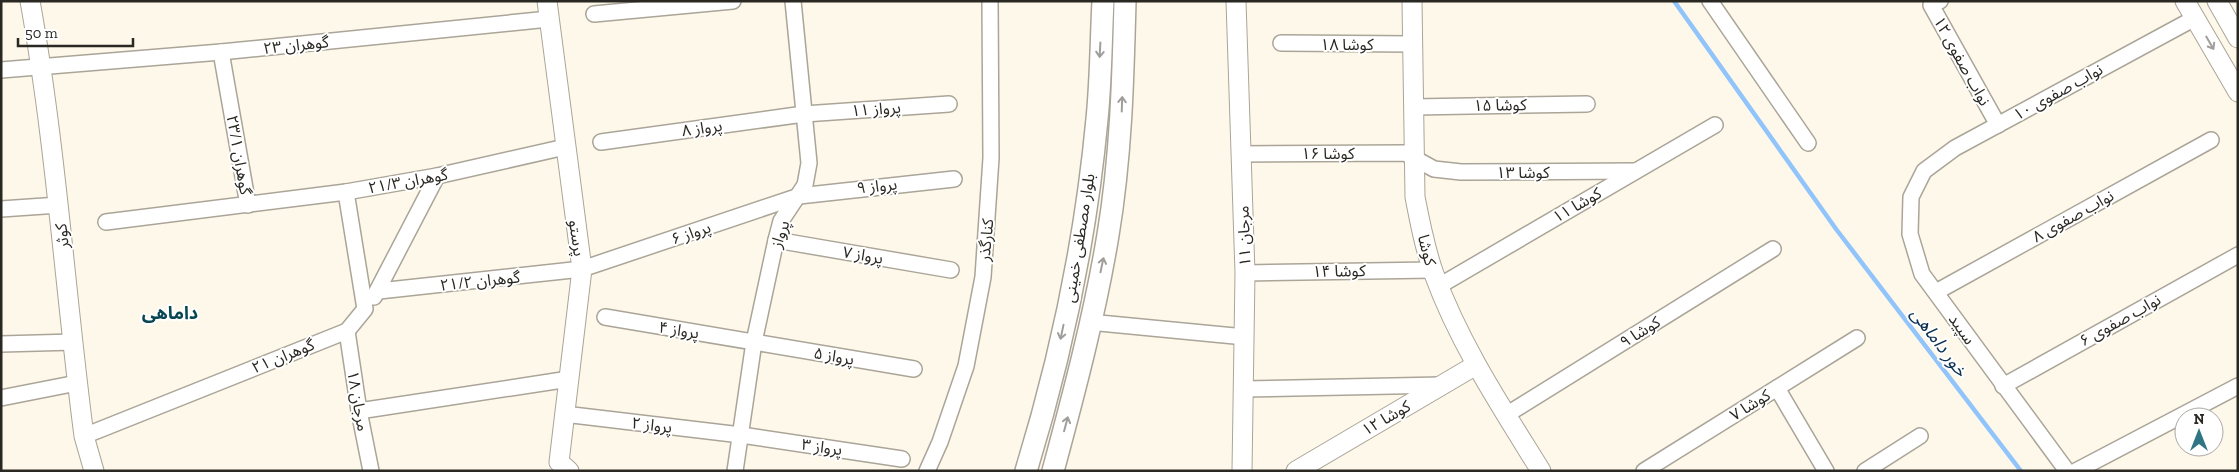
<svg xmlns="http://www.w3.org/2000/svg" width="2239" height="472" font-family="'Zilla Slab','Noto Sans Arabic',serif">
  <rect width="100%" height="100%" fill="#fef8ea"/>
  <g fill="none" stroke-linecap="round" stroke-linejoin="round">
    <polyline stroke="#91c4fb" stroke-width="4.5" points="1674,1 1836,229 2021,471"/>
    <g stroke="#aaa598" stroke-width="18">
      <g id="minor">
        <polyline points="1710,1 1808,143"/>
        <polyline points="1940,1 1931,5 1998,125"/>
        <polyline points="594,14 733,1"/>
        <polyline points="1281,43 1413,44"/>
        <polyline points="221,52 248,205"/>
        <polyline points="1,70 221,52 549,19"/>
        <polyline points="1414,107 1587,104"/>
        <polyline points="601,142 804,114 949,104"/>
        <polyline points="1240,154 1405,153 1434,169 1461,172 1635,171"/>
        <polyline points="1,209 59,205"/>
        <polyline points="106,222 346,192 437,176 565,147"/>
        <polyline points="776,240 951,270"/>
        <polyline points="1245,273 1433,270"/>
        <polyline points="1439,286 1715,125"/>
        <polyline points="379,291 582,269 799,196 954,179"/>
        <polyline points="1936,292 2211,140"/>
        <polyline points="374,297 437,176"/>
        <polyline points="605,317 914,369"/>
        <polyline points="1089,322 1245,337"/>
        <polyline points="347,331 359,411 371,471"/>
        <polyline points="1,344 74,342"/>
        <polyline points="2003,386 2238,255"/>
        <polyline points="1777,388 1826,471"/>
        <polyline points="1243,389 1442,385"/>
        <polyline points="1,398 77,383"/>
        <polyline points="359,411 569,379"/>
        <polyline points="564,414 741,435 902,459"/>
        <polyline points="1506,415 1773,249"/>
        <polyline points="84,436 347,331 365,309 346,192"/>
        <polyline points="735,471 754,342 776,240 781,221 805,185 809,163 793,1"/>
        <polyline points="927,471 940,442 966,366 983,277 991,158 990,1"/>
        <polyline points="1644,471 1857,338"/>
        <polyline points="1865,471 1920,436"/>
        <polyline points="2067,471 1922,274 1910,234 1911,197 1924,171 1955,148 2195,18"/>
        <polyline points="2076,471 2238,386"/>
      </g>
    </g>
    <g stroke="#aaa598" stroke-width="21">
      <g id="tertiary">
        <path d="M30,1C56,145 65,291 84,436L94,471"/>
        <polyline points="547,1 582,269 559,462 569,471"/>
        <polyline points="1236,1 1245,273 1242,471"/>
        <path d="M1412,1L1415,197C1420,223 1425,249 1434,274C1460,345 1502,408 1541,471"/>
        <polyline points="2185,1 2238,92"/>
        <polyline points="2217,1 2238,38"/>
        <polyline points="1296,471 1476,365"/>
      </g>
    </g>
    <g stroke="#aaa598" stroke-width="24">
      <g id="secondary">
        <path d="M1026,471C1061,357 1086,237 1097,119C1101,80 1101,40 1103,1"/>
        <path d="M1053,471C1074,393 1095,314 1108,235C1121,157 1123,80 1125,1"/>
      </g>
    </g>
    <use href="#minor" stroke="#fff" stroke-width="15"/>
    <use href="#tertiary" stroke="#fff" stroke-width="19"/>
    <use href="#secondary" stroke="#fff" stroke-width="21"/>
  </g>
  <defs><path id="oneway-shaft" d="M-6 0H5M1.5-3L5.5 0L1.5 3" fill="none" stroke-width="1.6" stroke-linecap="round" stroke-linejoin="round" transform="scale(1.25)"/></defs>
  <g stroke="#9f9e9c">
    <use href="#oneway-shaft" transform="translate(2210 43) rotate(60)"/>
    <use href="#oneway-shaft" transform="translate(1100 50) rotate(93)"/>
    <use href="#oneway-shaft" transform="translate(1122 104) rotate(-88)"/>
    <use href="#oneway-shaft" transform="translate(1102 265) rotate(-78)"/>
    <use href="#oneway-shaft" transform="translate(1062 332) rotate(102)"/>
    <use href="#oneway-shaft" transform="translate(1066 424) rotate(-75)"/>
  </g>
  <g text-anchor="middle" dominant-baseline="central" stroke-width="4" stroke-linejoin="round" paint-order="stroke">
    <g font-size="16" fill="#2a2823" stroke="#fff">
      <text x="1347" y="44">کوشا ۱۸</text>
      <text transform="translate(296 45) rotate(-6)">گوهران ۲۳</text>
      <text transform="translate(1962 61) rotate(61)">نواب صفوی ۱۲</text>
      <text transform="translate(2058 92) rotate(-29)">نواب صفوی ۱۰</text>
      <text transform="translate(1500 105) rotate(-1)">کوشا ۱۵</text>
      <text transform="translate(876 109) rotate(-4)">پرواز ۱۱</text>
      <text transform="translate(702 128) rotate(-8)">پرواز ۸</text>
      <text x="1328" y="153">کوشا ۱۶</text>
      <text transform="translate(239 155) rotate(80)">گوهران ۲۳/۱</text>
      <text x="1523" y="172">کوشا ۱۳</text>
      <text transform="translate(408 181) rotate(-10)">گوهران ۲۱/۳</text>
      <text transform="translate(877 186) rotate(-6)">پرواز ۹</text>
      <text transform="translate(1577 205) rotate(-30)">کوشا ۱۱</text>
      <text transform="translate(2073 216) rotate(-29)">نواب صفوی ۸</text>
      <text transform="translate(691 233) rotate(-19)">پرواز ۶</text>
      <text transform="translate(780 234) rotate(-71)">پرواز</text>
      <text transform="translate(62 236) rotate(-96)">کوثر</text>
      <text transform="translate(1244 236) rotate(-92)">مرجان ۱۱</text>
      <text transform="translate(577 238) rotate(82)">پرستو</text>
      <text transform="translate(1079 238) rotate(-81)">بلوار مصطفی خمینی</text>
      <text transform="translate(986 240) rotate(-85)">کنارگذر</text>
      <text transform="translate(1427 250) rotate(75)">کوشا</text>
      <text transform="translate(863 255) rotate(10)">پرواز ۷</text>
      <text transform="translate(1339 271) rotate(-1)">کوشا ۱۴</text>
      <text transform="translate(480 281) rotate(-6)">گوهران ۲۱/۲</text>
      <text transform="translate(2120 320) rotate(-29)">نواب صفوی ۶</text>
      <text transform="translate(1962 329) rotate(55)">سپید</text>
      <text transform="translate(679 330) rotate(9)">پرواز ۴</text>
      <text transform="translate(1640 332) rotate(-32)">کوشا ۹</text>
      <text transform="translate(283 356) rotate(-22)">گوهران ۲۱</text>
      <text transform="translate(834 356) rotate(10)">پرواز ۵</text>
      <text transform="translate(358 401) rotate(80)">مرجان ۱۸</text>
      <text transform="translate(1750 405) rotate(-32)">کوشا ۷</text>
      <text transform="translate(1386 418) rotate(-30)">کوشا ۱۲</text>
      <text transform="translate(652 425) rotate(7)">پرواز ۲</text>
      <text transform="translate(822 447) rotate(8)">پرواز ۳</text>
    </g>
    <g font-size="18" font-weight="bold" fill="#094651" stroke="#fff">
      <text x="170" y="313">داماهی</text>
    </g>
    <g font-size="18" font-style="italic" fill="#0a3052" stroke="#fff">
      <text transform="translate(1939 342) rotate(53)">خور داماهی</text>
    </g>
  </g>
  <rect width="2239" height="472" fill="none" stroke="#2a2823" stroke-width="5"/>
  <g transform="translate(2199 432)"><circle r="24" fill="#ffffff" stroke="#aaa9a7"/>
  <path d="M0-4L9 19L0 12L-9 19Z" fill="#307583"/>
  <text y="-8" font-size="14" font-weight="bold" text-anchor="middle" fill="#2a2823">N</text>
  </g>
  <path d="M18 38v8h115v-8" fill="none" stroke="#2a2823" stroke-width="2.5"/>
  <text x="25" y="38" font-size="15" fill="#2a2823" stroke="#ffffff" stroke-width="4" paint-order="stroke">50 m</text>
</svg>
